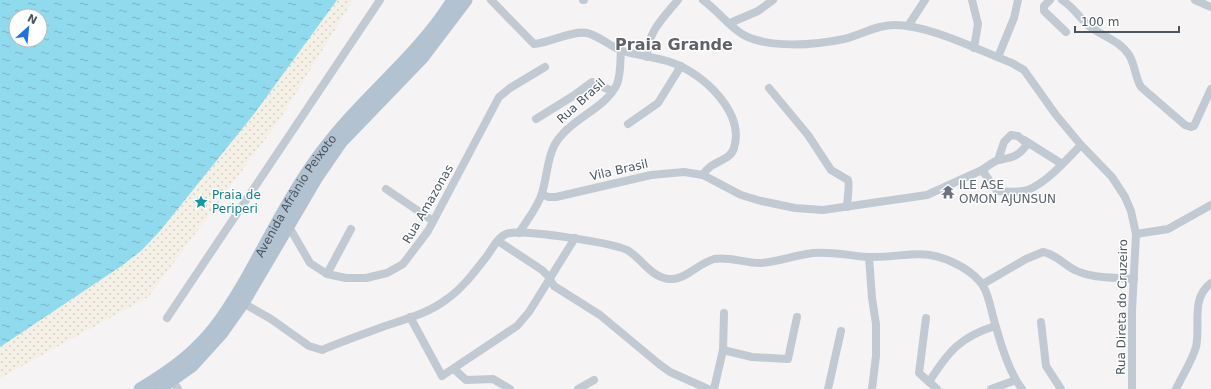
<svg xmlns="http://www.w3.org/2000/svg" width="1211" height="389" font-family="'DejaVu Sans',sans-serif">
  <defs>
    <pattern id="sand-dots" width="8" height="8" patternUnits="userSpaceOnUse"><rect width="8" height="8" fill="#f5f0e5"/><path d="M2 2h.1M6 6h.1" fill="none" stroke="#d4d0c7" stroke-width="1.8" stroke-linecap="round"/></pattern>
    <pattern id="water-ripples" width="26" height="14" patternUnits="userSpaceOnUse"><rect width="26" height="14" fill="#90daee"/><path d="M2 4q2-2 4 0t4 0M15 11q2-2 4 0t4 0" fill="none" stroke="#78b4c4"/></pattern>
  </defs>
  <rect width="100%" height="100%" fill="#f5f3f3"/>
  <polygon fill="url(#sand-dots)" points="337,0 353,0 278,122 148,297 0,378 0,347 120,267 141,251 160,231 254,114"/>
  <path fill="url(#water-ripples)" fill-rule="evenodd" d="M0,0H337L254,114L160,231L141,251L120,267L0,347ZM16,16H40V40H16Z"/>
  <g fill="none" stroke-linecap="round" stroke-linejoin="round">
    <g stroke="#c1cad2" stroke-width="8">
      <path d="M491,0L534,44C549,43 572,30 587,33C600,36 610,47 623,51C639,56 657,57 673,63C703,74 745,112 734,148C730,162 711,160 703,175"/>
      <polyline points="583,0 584,0"/>
      <path d="M703,0C717,10 728,25 742,34C767,49 816,45 844,39C861,35 876,25 894,25C930,25 978,50 1012,63L1024,70L1056,115L1081,145L1112,177L1125,197L1131,211L1136,234L1132,311V389"/>
      <polyline points="972,0 978,24 974,48"/>
      <polyline points="1050,0 1044,6 1044,11 1066,32"/>
      <path d="M1062,0C1073,7 1079,17 1089,26C1102,36 1119,40 1129,55C1135,64 1135,77 1141,87L1185,125L1191,127L1194,126L1211,89"/>
      <polyline points="1195,0 1211,7"/>
      <polyline points="730,23 758,11 773,0"/>
      <polyline points="908,26 925,0"/>
      <path d="M647,57C647,33 663,18 678,0"/>
      <polyline points="998,57 1014,18 1018,0"/>
      <path d="M769,88L808,135L831,170L848,180C850,184 847,201 847,207"/>
      <polyline points="536,119 573,96 592,82 612,91"/>
      <polyline points="628,124 658,103 681,66"/>
      <polyline points="1024,140 1062,164"/>
      <path d="M982,170C987,167 993,161 999,160C1012,157 1016,158 1026,146L1025,142L1018,136L1011,135L1004,142L998,160"/>
      <polyline points="386,189 433,221"/>
      <path d="M542,194L548,197H556L651,175L684,172L703,175L741,195L761,201L795,208L823,210L927,195L982,170L997,191C1007,192 1025,193 1034,187C1052,177 1067,159 1081,145"/>
      <polyline points="288,225 310,263 327,274 346,278 366,278 387,273 403,264 428,231 499,97 510,88 545,67"/>
      <path d="M519,233C527,220 538,207 542,193C547,177 547,160 554,146C567,120 606,109 617,84C621,74 620,61 621,51"/>
      <polyline points="1136,234 1168,229 1211,205"/>
      <polyline points="498,241 542,270 548,276 554,286 600,315 659,364 670,372 708,389"/>
      <polyline points="869,257 872,298 876,324 876,356 872,389"/>
      <polyline points="327,274 351,229"/>
      <path d="M983,284L1026,259L1043,252C1056,254 1064,265 1075,270C1093,279 1115,277 1134,279"/>
      <path d="M243,303L271,319L309,346L322,350C343,341 364,334 385,326C406,319 429,313 447,299C463,288 475,271 487,256C492,249 498,237 506,234C520,228 612,243 627,250C642,258 652,280 672,279C686,279 699,263 714,259C729,256 744,263 760,263C778,262 795,255 813,253C832,251 850,256 868,257C908,258 924,245 962,267C991,284 987,299 996,327C1001,345 1010,374 1022,389"/>
      <polyline points="410,317 442,376 517,326 529,312 575,238"/>
      <polyline points="167,318 380,0"/>
      <polyline points="926,318 919,373 937,389"/>
      <polyline points="1041,322 1046,366 1061,389"/>
      <polyline points="723,350 752,357 788,359 797,317"/>
      <polyline points="454,369 466,380 493,379 510,389"/>
      <polyline points="173,381 178,389"/>
      <path d="M929,382C948,352 960,337 995,326"/>
      <polyline points="578,389 594,380"/>
      <polyline points="714,389 723,350 724,313"/>
      <polyline points="828,389 841,331"/>
      <polyline points="991,389 1016,380"/>
      <path d="M1176,389C1182,376 1192,361 1196,347C1201,325 1190,299 1211,283"/>
    </g>
    <g stroke="#b3c2d1" stroke-width="13">
      <path id="s1" d="M140,389C160,377 179,365 196,348C216,330 230,306 244,283C269,239 291,193 321,153C361,98 417,58 453,0"/>
      <polyline points="159,389 192,366 221,334 243,303 317,177 341,142 422,58 466,0"/>
    </g>
  </g>
  <defs>
    <g id="temple-bare" transform="scale(1.08)"><path d="M0-6L5-2H3V0L6.5 2.5H4V6H1.5V3h-3V6H-4V2.5H-6.5L-3 0V-2H-5Z" fill="#6b7280" stroke="#fff" stroke-width="2.5" paint-order="stroke"/></g>
    <g id="sight-bare" transform="scale(1.08)"><path d="M0-6L1.8-2.2L6-1.7L2.9 1.2L3.7 5.4L0 3.3L-3.7 5.4L-2.9 1.2L-6-1.7L-1.8-2.2Z" fill="#0f9aa8" stroke="#fff" stroke-width="2.5" paint-order="stroke"/></g>
  </defs>
  <g fill-rule="evenodd">
    <use href="#temple-bare" x="948" y="192"/>
    <use href="#sight-bare" x="201" y="202"/>
  </g>
  <g text-anchor="middle" dominant-baseline="central" stroke-width="3" stroke-linejoin="round" paint-order="stroke">
    <g font-size="12" fill="#4a5661" stroke="#fff">
      <text transform="translate(581 101) rotate(-42)">Rua Brasil</text>
      <text transform="translate(619 170) rotate(-13)">Vila Brasil</text>
      <text stroke="none"><textPath href="#s1" startOffset="252">Avenida Afrânio Peixoto</textPath></text>
      <text transform="translate(428 204) rotate(-60)">Rua Amazonas</text>
      <text transform="translate(1122 307) rotate(-89)">Rua Direta do Cruzeiro</text>
    </g>
    <g font-size="12" fill="#5b616d" stroke="#fff" text-anchor="start">
      <text x="959" y="185">ILE ASE<tspan x="959" dy="14">OMON AJUNSUN</tspan></text>
    </g>
    <g font-size="12" fill="#0d838f" stroke="#fff" text-anchor="start">
      <text x="212" y="195">Praia de<tspan x="212" dy="14">Periperi</tspan></text>
    </g>
    <g font-size="16" font-weight="bold" fill="#5f6368" stroke="#fff">
      <text x="674" y="44">Praia Grande</text>
    </g>
  </g>
  <g transform="translate(28 28) rotate(27)"><circle r="19" fill="#ffffff" stroke="#b7bbc0"/>
  <path d="M0-3L7 15L0 10L-7 15Z" fill="#1a73e8"/>
  <text y="-6" font-size="11" font-weight="bold" text-anchor="middle" fill="#4a5661">N</text>
  </g>
  <path d="M1075 26v6h104v-6" fill="none" stroke="#4a5661" stroke-width="2"/>
  <text x="1081" y="26" font-size="12" fill="#4a5661" stroke="#ffffff" stroke-width="3" paint-order="stroke">100 m</text>
</svg>
